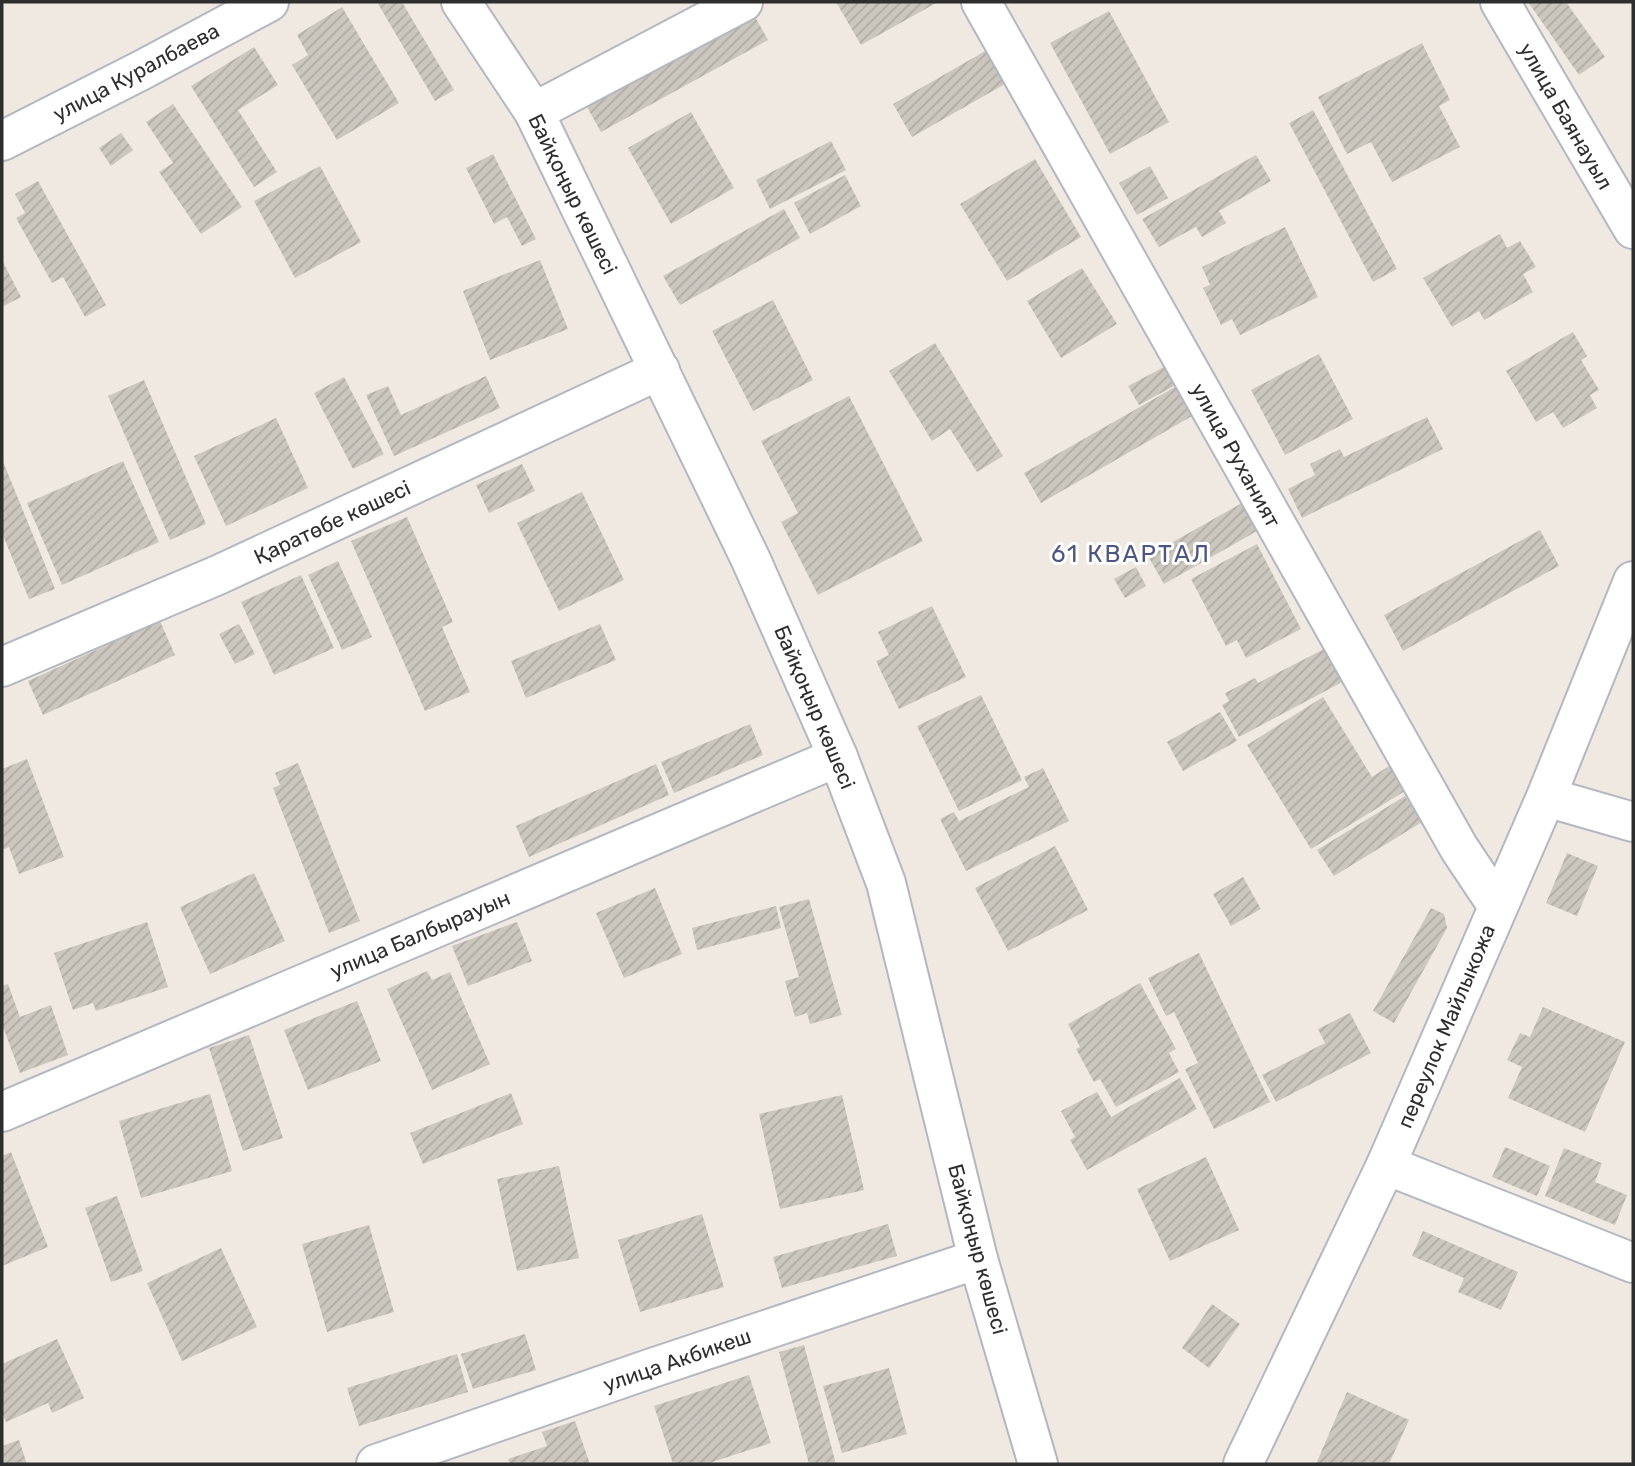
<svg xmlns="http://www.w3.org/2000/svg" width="1635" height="1466" font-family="Rubik,sans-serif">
  <defs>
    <pattern id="building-hatch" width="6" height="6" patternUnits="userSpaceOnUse" patternTransform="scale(1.75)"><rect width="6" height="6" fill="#cbc7bf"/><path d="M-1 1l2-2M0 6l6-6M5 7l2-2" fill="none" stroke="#afaba4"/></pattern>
  </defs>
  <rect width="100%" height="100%" fill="#efe9e1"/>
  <g fill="url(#building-hatch)">
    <polygon points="377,2 402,2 454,90 435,101"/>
    <polygon points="836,2 938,2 861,45"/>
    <polygon points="1528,2 1566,2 1605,57 1579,75"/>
    <polygon points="342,7 399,103 337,140 292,65 308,55 297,35"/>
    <polygon points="1109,11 1169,122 1110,154 1050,43"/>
    <polygon points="754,15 768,40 601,132 587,107"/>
    <polygon points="1422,43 1450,100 1439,106 1460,147 1392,182 1371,142 1347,154 1318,97"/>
    <polygon points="254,47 278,85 238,110 277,172 254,187 191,86"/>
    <polygon points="987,50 1005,84 912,137 893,104"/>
    <polygon points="173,104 242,207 201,234 159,172 173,163 146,122"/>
    <polygon points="1313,110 1397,269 1373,282 1289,123"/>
    <polygon points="691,112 734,188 671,224 628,148"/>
    <polygon points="121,133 133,150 111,166 99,148"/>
    <polygon points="831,141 846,170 770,209 756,180"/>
    <polygon points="493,154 536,239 522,246 507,217 494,224 466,168"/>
    <polygon points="1256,155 1271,181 1219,211 1226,223 1202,237 1196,227 1159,247 1142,219"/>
    <polygon points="1035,159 1081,237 1007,281 960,204"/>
    <polygon points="320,166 361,242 295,278 254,201"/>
    <polygon points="1150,166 1168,198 1137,215 1119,183"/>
    <polygon points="845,175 861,206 810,234 794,203"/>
    <polygon points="38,181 106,305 85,317 63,277 52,283 16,218 25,213 15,194"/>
    <polygon points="784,209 800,238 680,305 663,276"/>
    <polygon points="1285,227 1318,297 1240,335 1232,319 1221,325 1203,288 1210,285 1202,267"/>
    <polygon points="1500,234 1507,248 1520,241 1536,267 1523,274 1533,292 1484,320 1479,311 1452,327 1423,278"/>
    <polygon points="2,260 21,297 2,307"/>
    <polygon points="540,260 568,329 490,360 463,291"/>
    <polygon points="1082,268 1117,324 1061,358 1027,301"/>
    <polygon points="773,300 813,380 753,411 712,331"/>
    <polygon points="1573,332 1587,356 1581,360 1599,390 1590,395 1597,408 1563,428 1553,412 1536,422 1506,371"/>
    <polygon points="935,343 1003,456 977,472 950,429 932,441 889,371"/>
    <polygon points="1319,354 1353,419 1285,455 1251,390"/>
    <polygon points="1164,367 1174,386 1139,405 1128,386"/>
    <polygon points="486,376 500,408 394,456 366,395 388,386 401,415"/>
    <polygon points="344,377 384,454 353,469 314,393"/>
    <polygon points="144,380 206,524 170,540 108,396"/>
    <polygon points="1182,383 1199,412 1041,503 1024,473"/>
    <polygon points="849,396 923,541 818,595 781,522 798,513 761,441"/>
    <polygon points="1427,417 1443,449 1302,518 1288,489 1315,475 1310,464 1340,449 1344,457"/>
    <polygon points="276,418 308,488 226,526 194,456"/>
    <polygon points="2,459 55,589 29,599 2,533"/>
    <polygon points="123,461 159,542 62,585 27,503"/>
    <polygon points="522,464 535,491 489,513 476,485"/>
    <polygon points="582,492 624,580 559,611 517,523"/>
    <polygon points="1242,503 1257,531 1164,584 1148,556"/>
    <polygon points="407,517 453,622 442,627 470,692 425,711 351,541"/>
    <polygon points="1540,530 1559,566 1403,651 1384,615"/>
    <polygon points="1257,544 1301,629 1246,658 1237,640 1226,646 1191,579"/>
    <polygon points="338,561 372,637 342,650 308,575"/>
    <polygon points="1136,567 1146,586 1125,598 1114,579"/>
    <polygon points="301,575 334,648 274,675 241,602"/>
    <polygon points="932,606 966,677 899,709 876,661 889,655 878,632"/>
    <polygon points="160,621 175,655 43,715 28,681"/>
    <polygon points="239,624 255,654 235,664 219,634"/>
    <polygon points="600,624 616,660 526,698 511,661"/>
    <polygon points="1330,646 1348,679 1239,737 1222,705 1229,701 1225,693 1255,678 1258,683"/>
    <polygon points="981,695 1022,780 959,811 917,726"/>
    <polygon points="1323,697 1372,777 1389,766 1405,791 1311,849 1247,745"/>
    <polygon points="1220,712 1237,741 1183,771 1167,742"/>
    <polygon points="750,724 763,755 674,793 661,762"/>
    <polygon points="27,759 64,857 19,874 9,847 2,850 2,769"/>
    <polygon points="298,763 360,921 329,933 273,788 280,785 275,773"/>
    <polygon points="656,764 669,795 529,857 516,826"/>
    <polygon points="1043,768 1069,821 966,871 940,819 954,812 959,821 1029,787 1024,777"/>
    <polygon points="1405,796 1422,822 1334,876 1317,850"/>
    <polygon points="1055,846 1088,910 1008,951 975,888"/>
    <polygon points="1567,853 1598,866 1577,916 1546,903"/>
    <polygon points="254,873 285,941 210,974 180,907"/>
    <polygon points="1243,877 1261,909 1231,926 1213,894"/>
    <polygon points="655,888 682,954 624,978 596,913"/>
    <polygon points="809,899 842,1015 810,1024 807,1013 795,1017 785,981 799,977 779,907"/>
    <polygon points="776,906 781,928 697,950 692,928"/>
    <polygon points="1431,908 1444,914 1447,928 1394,1023 1373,1011"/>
    <polygon points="147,922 168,987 96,1011 93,1003 73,1010 54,953"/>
    <polygon points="517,922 532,961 468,986 452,946"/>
    <polygon points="1199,953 1270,1102 1214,1129 1185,1069 1198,1063 1174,1012 1166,1016 1148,978"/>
    <polygon points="427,971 432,980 450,972 490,1064 432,1090 387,989"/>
    <polygon points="1140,983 1176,1049 1169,1053 1179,1072 1116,1107 1100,1079 1094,1082 1076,1049 1080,1047 1068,1024"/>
    <polygon points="8,984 20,1017 51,1005 68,1055 20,1073 2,1024 2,986"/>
    <polygon points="357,1001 381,1061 308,1090 284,1030"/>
    <polygon points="1543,1007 1625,1042 1585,1132 1508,1098 1522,1067 1507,1060 1520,1033 1530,1037"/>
    <polygon points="1350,1013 1371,1053 1276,1102 1262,1075 1325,1043 1318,1029"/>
    <polygon points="249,1035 283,1138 243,1151 209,1048"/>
    <polygon points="1180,1078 1197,1109 1087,1170 1070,1140 1075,1137 1061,1111 1097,1092 1111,1117"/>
    <polygon points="511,1093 523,1124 423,1164 410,1133"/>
    <polygon points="210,1094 232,1171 141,1198 119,1121"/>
    <polygon points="842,1095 864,1190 780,1209 759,1114"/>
    <polygon points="1505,1147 1550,1166 1537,1196 1492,1177"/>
    <polygon points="1564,1148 1602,1163 1595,1182 1627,1195 1615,1225 1545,1196"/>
    <polygon points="11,1152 48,1247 2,1266 2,1156"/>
    <polygon points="1206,1157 1239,1230 1170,1261 1137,1189"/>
    <polygon points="559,1166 579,1258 517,1271 497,1179"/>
    <polygon points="117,1196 143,1271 111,1282 85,1208"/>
    <polygon points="702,1214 724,1287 640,1312 618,1240"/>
    <polygon points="888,1224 897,1256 782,1288 773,1257"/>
    <polygon points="369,1225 394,1312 327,1332 302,1244"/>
    <polygon points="1423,1231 1518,1272 1501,1310 1458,1292 1464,1278 1412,1256"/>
    <polygon points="221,1248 257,1327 182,1361 147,1283"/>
    <polygon points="1212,1304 1240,1324 1209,1368 1182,1348"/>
    <polygon points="525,1334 536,1370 473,1389 461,1354"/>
    <polygon points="57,1339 84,1398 52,1413 48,1403 6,1422 2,1413 2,1364"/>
    <polygon points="804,1345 836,1464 809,1464 779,1352"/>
    <polygon points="457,1354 468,1392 359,1426 347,1388"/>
    <polygon points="889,1368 907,1434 842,1453 823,1386"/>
    <polygon points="749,1375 771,1443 706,1464 673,1464 654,1406"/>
    <polygon points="1347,1392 1409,1420 1389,1464 1316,1464"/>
    <polygon points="575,1421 590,1464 510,1464 508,1459 547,1446 542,1432"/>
    <polygon points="19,1440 27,1464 2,1464 2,1446"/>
  </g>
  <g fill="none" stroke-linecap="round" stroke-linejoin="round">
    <g stroke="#b4b7c1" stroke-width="42">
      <g id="minor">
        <polyline points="461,2 534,112 751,560 838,757 886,883 978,1259 1038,1464"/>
        <polyline points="981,2 1459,848 1497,905"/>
        <polyline points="1500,2 1633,229"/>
        <polyline points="534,112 743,2"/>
        <polyline points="2,141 142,70 269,2"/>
        <polyline points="2,667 218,575 660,370"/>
        <polyline points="1546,797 1633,822"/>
        <polyline points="2,1112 838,757"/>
        <polyline points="1386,1165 1633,1263"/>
        <polyline points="376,1464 649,1369 978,1259"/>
        <polyline points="1243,1464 1386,1165 1546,797 1633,581"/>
      </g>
    </g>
    <use href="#minor" stroke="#fff" stroke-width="38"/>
  </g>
  <g text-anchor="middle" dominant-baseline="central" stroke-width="6" stroke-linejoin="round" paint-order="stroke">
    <g font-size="21" fill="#2e2e2e" stroke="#fff">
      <text transform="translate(136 72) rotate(-28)">улица Куралбаева</text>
      <text transform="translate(1566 116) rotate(60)">улица Баянауыл</text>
      <text transform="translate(573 194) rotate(64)">Байқоңыр көшесі</text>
      <text transform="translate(1236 455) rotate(61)">улица Руханият</text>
      <text transform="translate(332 522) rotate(-25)">Қаратөбе көшесі</text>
      <text transform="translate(815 707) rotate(67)">Байқоңыр көшесі</text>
      <text transform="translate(420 934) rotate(-23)">улица Балбырауын</text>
      <text transform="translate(1446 1026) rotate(-67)">переулок Майлыкожа</text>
      <text transform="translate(978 1249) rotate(75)">Байқоңыр көшесі</text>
      <text transform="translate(677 1360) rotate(-19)">улица Акбикеш</text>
    </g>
    <g font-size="24" letter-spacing="2" fill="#4d5680" stroke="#fff">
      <text x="1131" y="554">61 КВАРТАЛ</text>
    </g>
  </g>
  <rect width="1635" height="1466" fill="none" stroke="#2e2e2e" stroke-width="7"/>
</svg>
